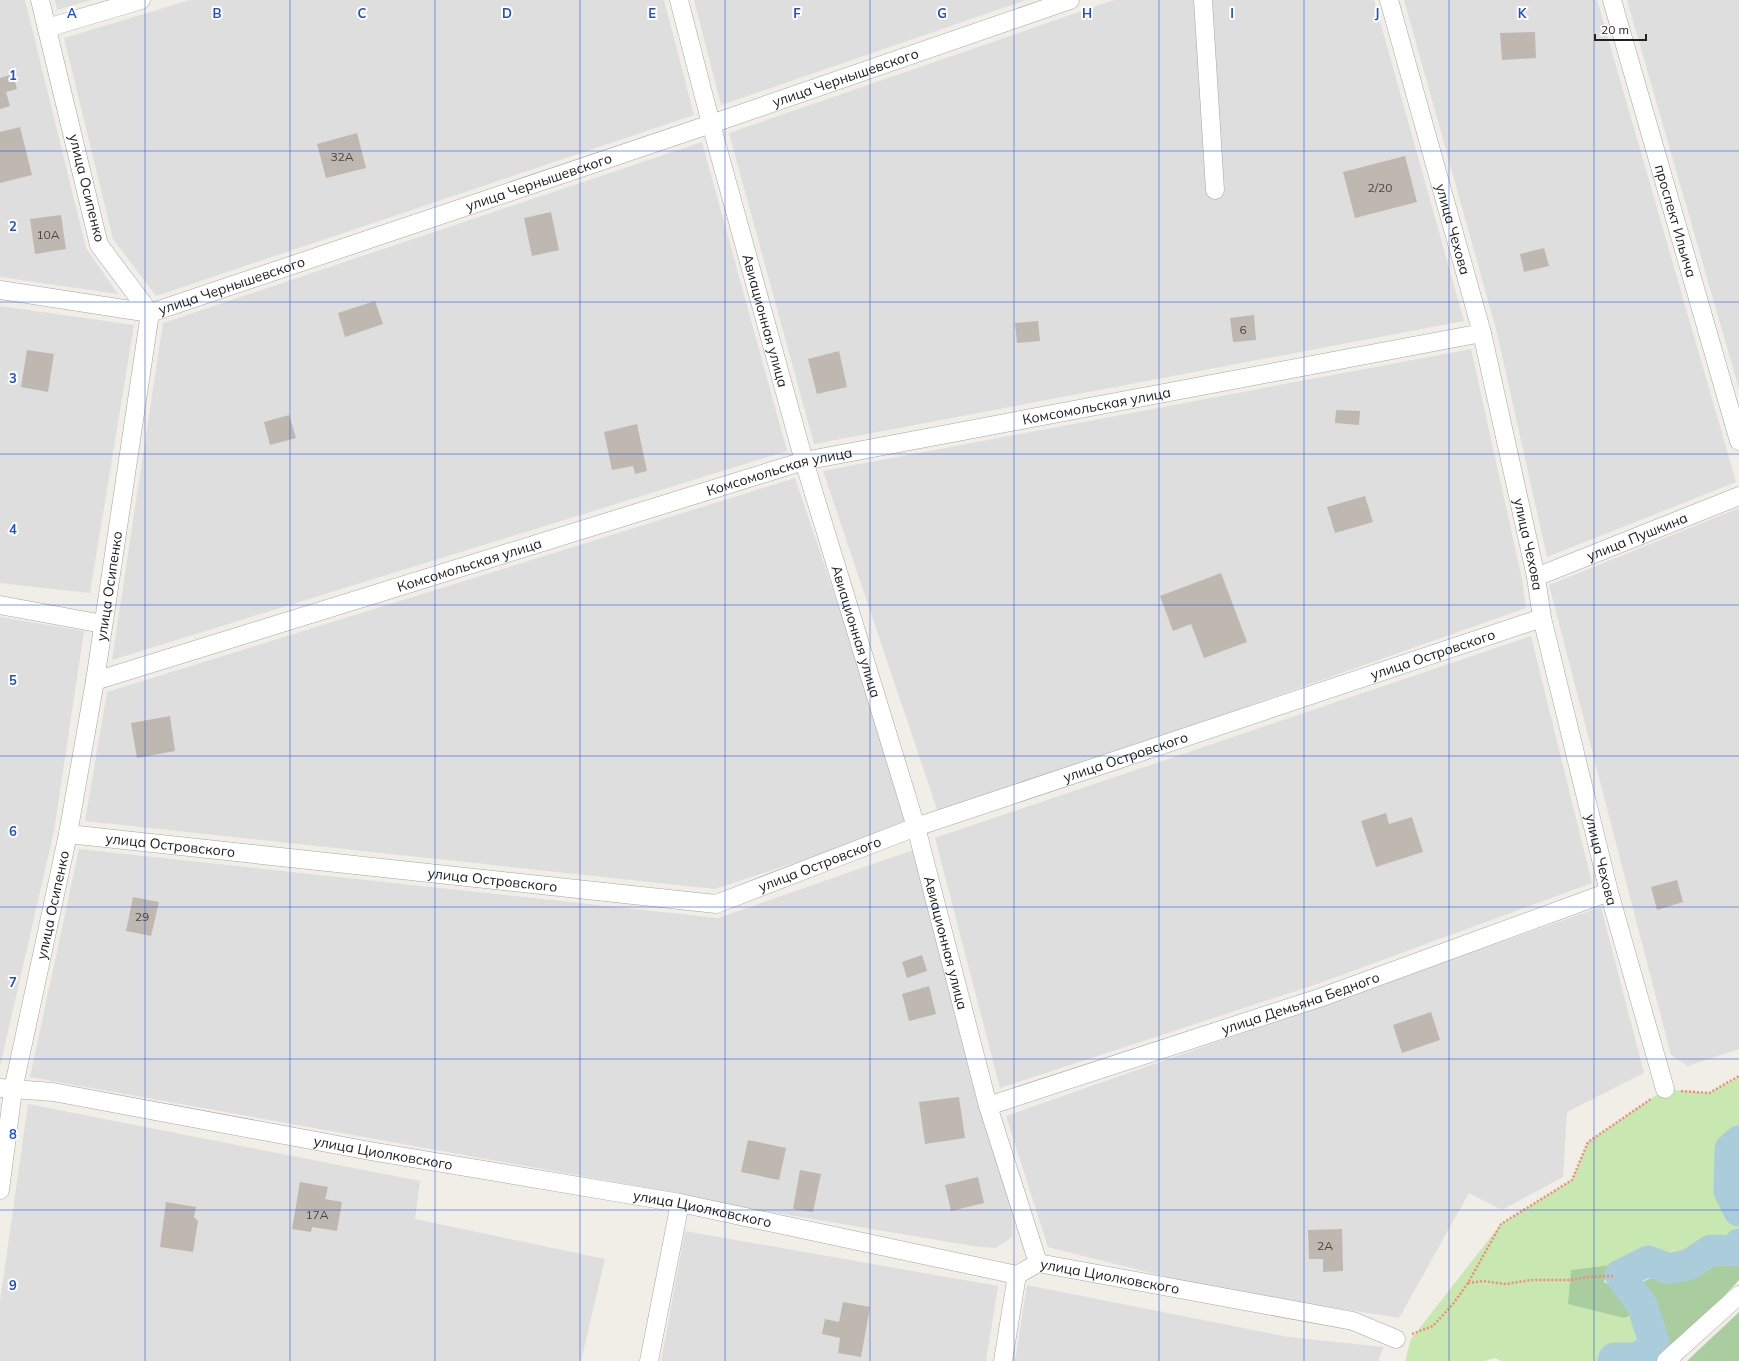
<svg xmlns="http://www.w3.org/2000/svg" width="1739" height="1361" font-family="Mulish,sans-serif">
  <rect width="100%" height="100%" fill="#f1eee8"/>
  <g fill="#dfdede">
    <polygon points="0,0 25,0 86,248 118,294 0,277"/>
    <polygon points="55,0 91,0 57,10"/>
    <polygon points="190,0 664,0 694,115 156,296 113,239 64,38"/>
    <polygon points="694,0 1026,0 721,105"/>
    <polygon points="1114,0 1374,0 1464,321 814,444 729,133"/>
    <polygon points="1404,0 1597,0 1736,482 1547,557 1496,329"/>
    <polygon points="1627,0 1739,0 1739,389"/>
    <polygon points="702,142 787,451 112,660 163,323"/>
    <polygon points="0,306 134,325 90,593 0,583"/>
    <polygon points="1471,349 1522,579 1526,608 939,815 823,471"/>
    <polygon points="795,478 912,824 715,889 85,821 107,692"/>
    <polygon points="1739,508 1739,1049 1688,1066 1671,1055 1549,585"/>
    <polygon points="0,617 84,631 54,831 0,1066"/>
    <polygon points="1531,636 1592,883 1317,984 1000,1088 935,838"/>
    <polygon points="79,849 718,918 913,850 984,1123 1013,1203 1012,1237 996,1248 979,1247 729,1205 682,1194 30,1077"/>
    <polygon points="1601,907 1644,1073 1567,1112 1563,1177 1502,1210 1469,1193 1399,1318 1207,1287 1048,1247 1006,1116"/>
    <polygon points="28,1104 420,1181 415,1219 605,1259 581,1361 0,1361 0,1301"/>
    <polygon points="685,1231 998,1286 986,1361 661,1361"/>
    <polygon points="1027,1285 1288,1337 1384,1347 1378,1361 1015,1361"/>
  </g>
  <polygon fill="#c8e7b1" points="1739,1077 1739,1132 1722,1148 1721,1198 1739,1226 1739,1231 1728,1244 1709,1243 1681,1258 1647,1254 1610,1265 1571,1270 1624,1317 1636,1313 1642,1345 1630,1350 1609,1355 1606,1361 1501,1361 1495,1358 1484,1361 1405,1361 1411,1339 1501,1224 1572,1180 1588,1142 1665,1089 1709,1093"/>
  <g fill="#aacd9f">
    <path d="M1739,1255V1280L1663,1361H1648C1652,1358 1658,1354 1660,1351C1668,1337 1645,1297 1637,1285L1656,1275L1688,1271L1710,1259Z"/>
    <polygon points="1610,1265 1604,1282 1619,1290 1636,1313 1624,1318 1568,1304 1571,1270"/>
    <polygon points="1739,1312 1739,1361 1687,1361 1737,1314"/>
  </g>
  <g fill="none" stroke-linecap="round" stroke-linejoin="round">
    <g stroke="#abcddb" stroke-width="31">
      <polyline points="1739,1141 1730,1149 1729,1191 1739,1211"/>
      <polyline points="1613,1361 1614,1358 1638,1358 1655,1345 1642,1305 1620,1275 1648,1261 1669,1269 1690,1264 1711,1250 1734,1251 1739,1244"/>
    </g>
  </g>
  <g fill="#beb8b1">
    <polygon points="1535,32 1536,58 1502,60 1500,33"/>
    <polygon points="13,74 17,89 6,92 10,106 0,109 0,78"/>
    <polygon points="20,127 32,175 0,183 0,132"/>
    <polygon points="357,133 366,168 326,178 317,144"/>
    <polygon points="1405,156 1417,202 1355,218 1343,172"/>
    <polygon points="551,212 559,250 532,256 524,218"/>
    <polygon points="61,215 66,249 35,254 30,219"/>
    <polygon points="1544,248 1549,266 1524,272 1520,254"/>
    <polygon points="375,301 383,324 345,337 338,313"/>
    <polygon points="1254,315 1256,340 1233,342 1230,318"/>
    <polygon points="1038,321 1040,341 1017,343 1015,323"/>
    <polygon points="27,350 54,354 48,392 21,387"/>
    <polygon points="839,351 847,387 817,394 808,359"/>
    <polygon points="1336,410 1360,411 1359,425 1335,423"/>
    <polygon points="289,415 296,438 270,445 264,422"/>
    <polygon points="637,424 647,471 635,474 633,466 612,470 604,432"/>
    <polygon points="1365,496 1373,522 1335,533 1327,507"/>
    <polygon points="1221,573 1247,642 1204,658 1191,624 1173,631 1160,596"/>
    <polygon points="170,716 175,751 137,758 131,723"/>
    <polygon points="1386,813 1389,824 1412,817 1423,852 1376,867 1361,821"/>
    <polygon points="1677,880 1683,902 1657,910 1651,887"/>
    <polygon points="133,897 159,902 151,936 126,931"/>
    <polygon points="922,955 927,971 907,978 902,962"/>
    <polygon points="929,986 936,1014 909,1021 902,994"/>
    <polygon points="1431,1012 1440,1040 1402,1053 1393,1025"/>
    <polygon points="959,1097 965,1138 925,1144 919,1102"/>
    <polygon points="748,1140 786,1148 779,1180 741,1172"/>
    <polygon points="800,1170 821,1174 813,1212 793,1209"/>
    <polygon points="978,1177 984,1203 951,1211 945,1185"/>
    <polygon points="300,1182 328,1187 325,1199 342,1202 337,1231 312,1227 311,1232 292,1229"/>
    <polygon points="166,1202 196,1207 194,1217 198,1221 193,1252 160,1247"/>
    <polygon points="1342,1229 1343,1271 1323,1272 1323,1259 1309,1259 1308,1230"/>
    <polygon points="843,1302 870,1307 861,1357 838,1353 840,1338 822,1334 825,1319 839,1322"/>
  </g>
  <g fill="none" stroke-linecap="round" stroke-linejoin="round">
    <g stroke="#a5a5a5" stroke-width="19">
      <g id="minor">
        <path id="s1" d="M679,0L711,124L804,461L916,827L988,1106L1038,1263"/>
        <polyline points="1203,0 1215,190"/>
        <path id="s2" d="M1389,0L1482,333L1536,577L1542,618L1609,892L1665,1089"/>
        <path id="s3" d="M1612,0L1739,441"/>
        <polyline points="47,28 141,0"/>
        <path id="s4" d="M0,290L150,313L711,124L1070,0"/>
        <path id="s5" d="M1536,577L1739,496"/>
        <polyline points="0,605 103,624"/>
        <path id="s6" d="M95,681L804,461L1482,333"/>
        <path id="s7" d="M68,834L716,904L916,827L1542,618"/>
        <path id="s8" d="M0,1088L53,1092L370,1151L680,1203L1017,1275L1038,1263L1353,1321L1396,1339"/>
        <path id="s9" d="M988,1106L1322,997L1609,892"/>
        <path id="s10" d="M0,1190L13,1090L68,834L95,681L150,313L99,245L40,0"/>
        <polyline points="649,1361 680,1203"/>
        <polyline points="1003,1361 1017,1275"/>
        <polyline points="1666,1361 1739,1295"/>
      </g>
    </g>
    <g stroke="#f38c77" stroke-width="2.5" stroke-dasharray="2 2" stroke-linecap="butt">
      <polyline points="1681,1091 1709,1093 1739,1076"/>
      <polyline points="1468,1283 1483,1281 1506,1284 1531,1280 1570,1280 1588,1277 1613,1276"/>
      <polyline points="1412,1334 1433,1326 1453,1304 1468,1283 1501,1224 1572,1180 1588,1142 1651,1099"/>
    </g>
    <use href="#minor" stroke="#fff" stroke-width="18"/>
  </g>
  <path fill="none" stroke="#1d4ed8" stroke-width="1" stroke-opacity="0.55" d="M145,0V1361M290,0V1361M435,0V1361M580,0V1361M725,0V1361M870,0V1361M1014,0V1361M1159,0V1361M1304,0V1361M1449,0V1361M1594,0V1361M0,151H1739M0,302H1739M0,454H1739M0,605H1739M0,756H1739M0,907H1739M0,1059H1739M0,1210H1739"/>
  <g text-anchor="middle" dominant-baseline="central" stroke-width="4" stroke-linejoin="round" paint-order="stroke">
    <g font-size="12" fill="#484745">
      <text x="342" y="156">32А</text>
      <text x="1380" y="187">2/20</text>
      <text x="48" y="234">10А</text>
      <text x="1243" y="329">6</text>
      <text x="142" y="916">29</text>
      <text x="317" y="1214">17А</text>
      <text x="1325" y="1245">2А</text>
    </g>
    <g font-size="14" fill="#212121" stroke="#fff">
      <text stroke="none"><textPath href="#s4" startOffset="886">улица Чернышевского</textPath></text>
      <text stroke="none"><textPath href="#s4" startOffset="562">улица Чернышевского</textPath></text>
      <text transform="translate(87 188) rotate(76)">улица Осипенко</text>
      <text stroke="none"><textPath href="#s3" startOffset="230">проспект Ильича</textPath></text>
      <text stroke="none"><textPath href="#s2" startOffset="238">улица Чехова</textPath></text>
      <text stroke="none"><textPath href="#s4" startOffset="238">улица Чернышевского</textPath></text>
      <text stroke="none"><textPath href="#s1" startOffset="332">Авиационная улица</textPath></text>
      <text stroke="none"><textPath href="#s6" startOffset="1040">Комсомольская улица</textPath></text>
      <text stroke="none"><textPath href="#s6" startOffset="716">Комсомольская улица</textPath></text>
      <text stroke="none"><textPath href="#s5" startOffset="109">улица Пушкина</textPath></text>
      <text stroke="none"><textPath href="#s2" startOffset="562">улица Чехова</textPath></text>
      <text stroke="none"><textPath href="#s6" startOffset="392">Комсомольская улица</textPath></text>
      <text stroke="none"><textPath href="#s10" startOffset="614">улица Осипенко</textPath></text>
      <text stroke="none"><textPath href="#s1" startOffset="656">Авиационная улица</textPath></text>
      <text stroke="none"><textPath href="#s7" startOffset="1411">улица Островского</textPath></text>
      <text stroke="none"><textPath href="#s7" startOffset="1087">улица Островского</textPath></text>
      <text stroke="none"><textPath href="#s7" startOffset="103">улица Островского</textPath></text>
      <text stroke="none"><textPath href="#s2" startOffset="886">улица Чехова</textPath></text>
      <text stroke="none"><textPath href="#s7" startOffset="763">улица Островского</textPath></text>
      <text stroke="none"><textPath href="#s7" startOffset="427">улица Островского</textPath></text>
      <text stroke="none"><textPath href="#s10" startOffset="290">улица Осипенко</textPath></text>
      <text stroke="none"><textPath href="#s1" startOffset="980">Авиационная улица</textPath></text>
      <text stroke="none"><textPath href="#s9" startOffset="329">улица Демьяна Бедного</textPath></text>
      <text stroke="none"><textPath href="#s8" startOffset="389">улица Циолковского</textPath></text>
      <text stroke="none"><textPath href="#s8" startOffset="713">улица Циолковского</textPath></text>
      <text stroke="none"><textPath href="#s8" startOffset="1132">улица Циолковского</textPath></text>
    </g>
  </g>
  <g font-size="13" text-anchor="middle" font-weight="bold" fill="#1d4ed8" stroke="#fff" stroke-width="4" stroke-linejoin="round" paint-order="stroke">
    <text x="72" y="18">A</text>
    <text x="217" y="18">B</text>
    <text x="362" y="18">C</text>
    <text x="507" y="18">D</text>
    <text x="652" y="18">E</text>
    <text x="797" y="18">F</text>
    <text x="942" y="18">G</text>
    <text x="1087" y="18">H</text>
    <text x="1232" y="18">I</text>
    <text x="1377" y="18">J</text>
    <text x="1522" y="18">K</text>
    <text x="13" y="80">1</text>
    <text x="13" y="231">2</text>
    <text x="13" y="383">3</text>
    <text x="13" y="534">4</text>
    <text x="13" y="685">5</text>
    <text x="13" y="836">6</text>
    <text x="13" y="987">7</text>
    <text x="13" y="1139">8</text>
    <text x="13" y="1290">9</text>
  </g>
  <path d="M1595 34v6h51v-6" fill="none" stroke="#212121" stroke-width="2"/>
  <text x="1601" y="34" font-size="12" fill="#212121" stroke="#ffffff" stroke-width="3" paint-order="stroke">20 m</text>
</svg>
